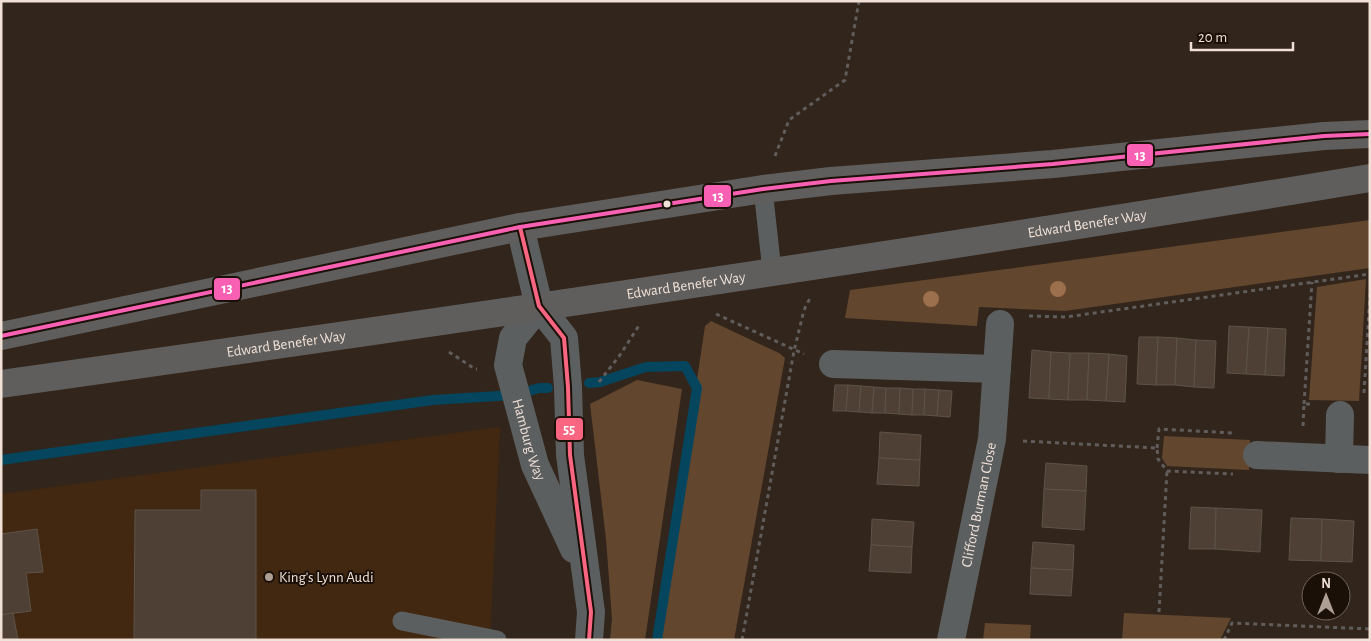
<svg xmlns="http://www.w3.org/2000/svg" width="1371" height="641" font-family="'Alegreya Sans',sans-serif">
  <rect width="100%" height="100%" fill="#32251b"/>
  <polygon fill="#422811" points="500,427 490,640 1,640 1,494"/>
  <g fill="#63462e">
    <polygon points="1370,220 1370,268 1065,311 979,307 977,326 845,318 850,290"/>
    <polygon points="1366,279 1359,401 1309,400 1317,287"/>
    <polygon points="711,321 779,353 785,358 734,640 658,640 705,326"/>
    <polygon points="637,380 682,389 645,640 610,640 612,619 606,539 590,404"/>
    <polygon points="1164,436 1250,440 1249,470 1167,466 1162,458"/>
    <polygon points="1124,613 1231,618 1220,640 1122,640"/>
    <polygon points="985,623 1031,625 1030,640 983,640"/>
  </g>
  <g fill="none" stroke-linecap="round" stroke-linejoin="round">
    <g stroke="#05455d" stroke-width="10">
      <polyline points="589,383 600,382 646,367 685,366 697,388 657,640"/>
      <polyline points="1,460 433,400 516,395 539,388 548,388"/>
    </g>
  </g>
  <g fill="#4e4034" stroke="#5d534a">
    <polygon points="1229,326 1249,327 1246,374 1227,373"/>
    <polygon points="1249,327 1268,328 1265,375 1246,374"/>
    <polygon points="1268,328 1286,329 1284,376 1265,375"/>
    <polygon points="1139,337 1158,337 1156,385 1137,384"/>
    <polygon points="1158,337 1177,338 1175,385 1156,385"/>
    <polygon points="1177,338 1196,340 1194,387 1175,385"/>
    <polygon points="1196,340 1216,341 1214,388 1194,387"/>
    <polygon points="1032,350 1051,352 1049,399 1029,398"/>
    <polygon points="1051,352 1070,353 1068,400 1049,399"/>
    <polygon points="1070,353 1089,353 1087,400 1068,400"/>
    <polygon points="1089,353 1109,354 1106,401 1087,400"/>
    <polygon points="1109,354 1127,356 1125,402 1106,401"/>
    <polygon points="835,385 848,385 846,411 833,411"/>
    <polygon points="848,385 861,386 859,412 846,411"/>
    <polygon points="861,386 874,387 872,413 859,412"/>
    <polygon points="874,387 886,388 885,413 872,413"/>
    <polygon points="886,388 900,388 899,414 885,413"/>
    <polygon points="900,388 913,389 912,415 899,414"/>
    <polygon points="913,389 925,389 924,415 912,415"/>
    <polygon points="925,389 939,390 937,416 924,415"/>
    <polygon points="939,390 952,391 950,417 937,416"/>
    <polygon points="880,432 921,435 920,460 879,458"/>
    <polygon points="879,458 920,460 919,486 877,484"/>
    <polygon points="1046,463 1087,466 1086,491 1044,489"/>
    <polygon points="1044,489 1086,491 1084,530 1042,527"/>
    <polygon points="201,490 256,490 256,640 134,640 135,510 201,510"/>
    <polygon points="1191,507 1216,508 1215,549 1189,549"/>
    <polygon points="1216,508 1262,510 1260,552 1215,549"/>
    <polygon points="1291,518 1322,519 1321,561 1289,560"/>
    <polygon points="872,519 914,522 912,547 871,545"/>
    <polygon points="1322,519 1354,521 1352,562 1321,561"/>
    <polygon points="37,529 43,572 26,573 31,611 1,615 1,534"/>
    <polygon points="1033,542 1074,545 1073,570 1031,568"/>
    <polygon points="871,545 912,547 911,573 869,571"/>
    <polygon points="1031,568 1073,570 1071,596 1030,594"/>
    <polygon points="13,613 18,640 1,640 1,615"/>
  </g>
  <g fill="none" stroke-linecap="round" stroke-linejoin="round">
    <g stroke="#605d5c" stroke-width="3" stroke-dasharray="4 4" stroke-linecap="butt">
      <polyline points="775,156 789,120 845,80 859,1"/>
      <polyline points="716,314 804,354"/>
      <polyline points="1029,316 1066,317 1370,274"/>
      <polyline points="449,352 475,369 477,369"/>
      <polyline points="599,382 620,355 640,324"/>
      <polyline points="1364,393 1370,294"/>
      <polyline points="1304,404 1312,282"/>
      <polyline points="1303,426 1304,404 1310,404"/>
      <polyline points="1023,441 1157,448 1158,459 1167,471 1233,474"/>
      <polyline points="1157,448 1159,429 1234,433"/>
      <polyline points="1159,612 1167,471"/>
      <polyline points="742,640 794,351 804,310 810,298"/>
      <polyline points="1224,640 1232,623 1370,629"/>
    </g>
    <g stroke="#5c5f60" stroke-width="19">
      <polyline points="763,189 772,271"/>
      <polyline points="402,621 497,640"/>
    </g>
    <g stroke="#5c5f60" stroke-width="28">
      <polyline points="520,227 539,306 564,338 568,387 570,455 591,612 589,640"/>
      <path id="s1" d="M539,306L513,338L508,365L535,465L574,549"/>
      <polyline points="833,364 997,369"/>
      <polyline points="1257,455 1370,460"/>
      <polyline points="1339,459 1340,415"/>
      <path id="s2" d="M951,640L992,439L1000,324"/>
    </g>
    <g stroke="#5f5e5d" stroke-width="28">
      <polyline points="1,336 520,227 763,189 831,181 1053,164 1324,136 1370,134"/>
      <path id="s3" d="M1,384C458,320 915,253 1370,178"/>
    </g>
    <g stroke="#1b1008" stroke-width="8">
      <polyline id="bus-1" points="520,227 539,306 564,338 568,387 570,455 591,612 589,640"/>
    </g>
    <g stroke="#1b1008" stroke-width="8">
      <polyline id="bus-2" points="1,336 520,227 763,189 831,181 1053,164 1324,136 1370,134"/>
    </g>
    <use href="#bus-1" stroke="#fa6682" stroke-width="4"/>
    <use href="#bus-2" stroke="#f860b3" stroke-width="4"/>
  </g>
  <g fill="#9c704d">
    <circle cx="1058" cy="289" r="8"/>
    <circle cx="931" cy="299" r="8"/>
  </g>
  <circle fill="#f0e0d5" stroke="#1b1008" stroke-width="2" cx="667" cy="204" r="4.5"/>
  <circle fill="#ae9f94" stroke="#1b1008" stroke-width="2" cx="269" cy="577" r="5"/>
  <g text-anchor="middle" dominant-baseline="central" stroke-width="4" stroke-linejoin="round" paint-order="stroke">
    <g font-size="15" fill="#f0e0d5" stroke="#1b1008">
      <text stroke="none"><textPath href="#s3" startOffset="1098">Edward Benefer Way</textPath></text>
      <text stroke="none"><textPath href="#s3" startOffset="692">Edward Benefer Way</textPath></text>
      <text stroke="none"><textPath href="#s3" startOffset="288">Edward Benefer Way</textPath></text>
      <text stroke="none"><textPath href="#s1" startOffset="146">Hamburg Way</textPath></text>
      <text stroke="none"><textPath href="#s2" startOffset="138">Clifford Burman Close</textPath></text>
    </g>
    <g font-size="15" fill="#f0e0d5" stroke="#1b1008" text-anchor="start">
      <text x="279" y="577">King's Lynn Audi</text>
    </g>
  </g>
  <g stroke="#1b1008" stroke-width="2">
    <rect x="1126" y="143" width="28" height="24" rx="5" fill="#f860b3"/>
    <rect x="703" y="184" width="29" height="24" rx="5" fill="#f860b3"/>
    <rect x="213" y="277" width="28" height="24" rx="5" fill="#f860b3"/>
    <rect x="555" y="417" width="29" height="24" rx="5" fill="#fa6682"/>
  </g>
  <g font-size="14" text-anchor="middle" font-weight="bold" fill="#fff">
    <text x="1140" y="160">13</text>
    <text x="718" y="201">13</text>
    <text x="227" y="293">13</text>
    <text x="569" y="434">55</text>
  </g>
  <rect width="1371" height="641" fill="none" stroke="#f0e0d5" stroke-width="5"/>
  <g transform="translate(1326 596)"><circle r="24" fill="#1b1008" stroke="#70635a"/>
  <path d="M0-4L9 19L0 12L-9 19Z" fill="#ae9f94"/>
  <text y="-8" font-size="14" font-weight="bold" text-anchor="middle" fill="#f0e0d5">N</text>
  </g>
  <path d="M1191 42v8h102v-8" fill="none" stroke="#f0e0d5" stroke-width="2.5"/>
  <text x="1198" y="42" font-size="15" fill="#f0e0d5" stroke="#1b1008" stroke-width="4" paint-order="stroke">20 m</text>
</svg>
